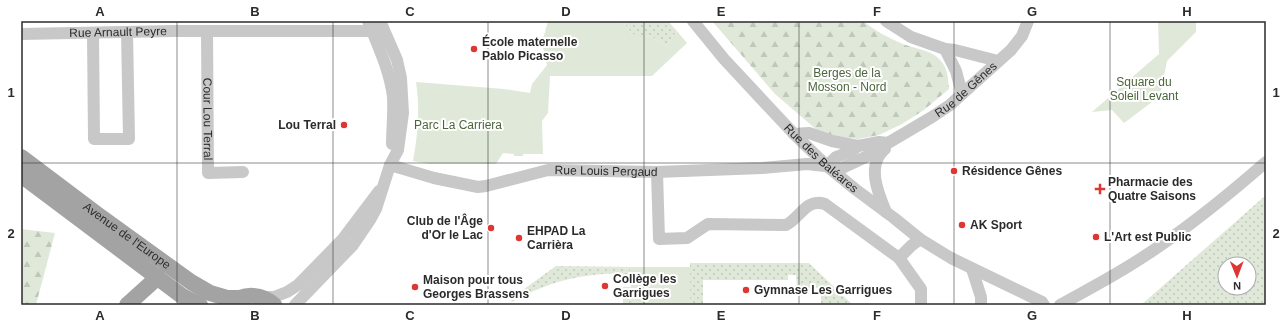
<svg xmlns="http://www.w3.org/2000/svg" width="1287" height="326" font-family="Arial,sans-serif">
  <defs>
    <pattern id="grass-dots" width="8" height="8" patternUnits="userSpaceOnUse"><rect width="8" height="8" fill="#e0e9d9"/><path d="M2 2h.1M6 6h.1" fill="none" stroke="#c0c8ba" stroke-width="1.8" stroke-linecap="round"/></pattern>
    <pattern id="forest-firs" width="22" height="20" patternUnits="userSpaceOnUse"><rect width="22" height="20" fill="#e0e9d9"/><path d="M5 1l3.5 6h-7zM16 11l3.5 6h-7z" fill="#c0c8ba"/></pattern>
  </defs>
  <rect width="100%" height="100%" fill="#fff"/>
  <g fill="url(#grass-dots)" fill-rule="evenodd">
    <polygon points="622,21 668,21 677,31 666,46 649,35 643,39 633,35"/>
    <path d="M1266,195V305H1141ZM1225,264H1249V288H1225Z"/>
    <polygon points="690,263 809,263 853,305 821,305 821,288 797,288 796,275 788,275 788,280 703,280 703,305 690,305"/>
    <path d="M556,266L630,267V283H623V273C580,274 550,281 512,302L510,299Z"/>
    <polygon points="623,287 630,287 631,305 623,305"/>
  </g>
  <g fill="url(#forest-firs)">
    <path d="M712,21H863C875,31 889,38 903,44C913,48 934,51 940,60C948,68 948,78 949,89L924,110L902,124L879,135L858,139L839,137L818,131L775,94Z"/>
    <polygon points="21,229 55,233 36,305 21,305"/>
  </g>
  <g fill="#e0e9d9">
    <path d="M548,21H622L633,35L637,32L643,39L649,35L666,46L677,31L687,43L652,76H550L548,113L542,121L543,154H523V156H514V154L503,153L496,164H430L413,161C418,134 420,108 416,82L504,89L530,93L532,84L547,65L542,43Z"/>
    <polygon points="1158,21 1196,21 1196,32 1167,61 1160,96 1124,123 1112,110 1092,112 1159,54"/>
    <polygon points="630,267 690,267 690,305 631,305"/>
  </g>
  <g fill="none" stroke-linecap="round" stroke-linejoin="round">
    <g stroke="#c8c8c8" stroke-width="12">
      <path d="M368,21C378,46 390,71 393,97C394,113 392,129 392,144"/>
      <path id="s1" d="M693,21L724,59L794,134L827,166L855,189L894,218L920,239L951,258L1042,302L1044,305"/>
      <polyline points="886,21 911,37 945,49 956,71 962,94"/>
      <path id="s2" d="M207,31L208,173L243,172"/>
      <polyline points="93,33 94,139 129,139 127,32"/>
      <path id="s3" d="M21,34L174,31H372L383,28"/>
      <polyline points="945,49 955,50 998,61"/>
      <path id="s4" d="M794,134L809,133L832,141L858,146L879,142L888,143L932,117L950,105L962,94L1011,50L1022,36L1028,21"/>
      <path d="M885,149C866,165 878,193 886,212"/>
      <path id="s5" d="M390,165L434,178L478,187L486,186L548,170L657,172L762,168L807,164L842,168L872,154L881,153"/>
      <polyline points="827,166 836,157 852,151 858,146"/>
      <path d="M657,172L659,239L687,238L708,224L786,225C801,217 806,198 825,204L899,258L921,289V305"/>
      <polyline points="899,258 911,246 920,239"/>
      <polyline points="972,269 981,297 981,305"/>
      <polyline points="262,297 274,297 287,292 298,285 342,240 379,191"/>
      <polyline points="295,305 353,245 370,220 376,209 390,165 398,150 403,113 401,78 397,60 380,21"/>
      <path d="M1060,305C1087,290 1114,276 1140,259C1184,231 1226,197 1266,162"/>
    </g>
    <g stroke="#a3a3a3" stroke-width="16">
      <path id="s6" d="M21,157L98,215L191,282L210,293L227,298H239"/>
      <polyline points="21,175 182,296 200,305"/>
      <path d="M231,304C244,292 262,294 274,305"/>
      <polyline points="127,305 158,277"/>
    </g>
  </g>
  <path fill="none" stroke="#2b2b2b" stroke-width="1" stroke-opacity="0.55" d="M177,21V305M333,21V305M488,21V305M644,21V305M799,21V305M954,21V305M1110,21V305M21,163H1266"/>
  <g fill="#dd3733" stroke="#fff" stroke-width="1.5">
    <circle cx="474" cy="49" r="4"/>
    <circle cx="344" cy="125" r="4"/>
    <circle cx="954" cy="171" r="4"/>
    <path d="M1098 183h4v4h4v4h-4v4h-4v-4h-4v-4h4z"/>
    <circle cx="962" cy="225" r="4"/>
    <circle cx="491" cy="228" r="4"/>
    <circle cx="1096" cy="237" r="4"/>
    <circle cx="519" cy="238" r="4"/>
    <circle cx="605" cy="286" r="4"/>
    <circle cx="415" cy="287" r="4"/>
    <circle cx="746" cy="290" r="4"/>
  </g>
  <g text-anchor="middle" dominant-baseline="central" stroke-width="4" stroke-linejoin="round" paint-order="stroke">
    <g font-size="12" fill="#2b2b2b" stroke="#fff">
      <text stroke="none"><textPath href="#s3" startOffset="97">Rue Arnault Peyre</textPath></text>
      <text stroke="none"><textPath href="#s4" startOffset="191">Rue de Gênes</textPath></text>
      <text stroke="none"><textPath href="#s2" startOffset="88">Cour Lou Terral</textPath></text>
      <text stroke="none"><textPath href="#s1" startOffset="188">Rue des Baléares</textPath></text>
      <text stroke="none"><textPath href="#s5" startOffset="221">Rue Louis Pergaud</textPath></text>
      <text stroke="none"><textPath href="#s6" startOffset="132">Avenue de l'Europe</textPath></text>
    </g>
    <g font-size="12" font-weight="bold" fill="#2b2b2b" stroke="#fff" text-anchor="start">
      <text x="482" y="42">École maternelle<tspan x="482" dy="14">Pablo Picasso</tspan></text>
      <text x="336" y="125" text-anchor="end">Lou Terral</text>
      <text x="962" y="171">Résidence Gênes</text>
      <text x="1108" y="182">Pharmacie des<tspan x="1108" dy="14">Quatre Saisons</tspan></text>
      <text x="483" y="221" text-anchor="end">Club de l'Âge<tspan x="483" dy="14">d'Or le Lac</tspan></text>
      <text x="970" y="225">AK Sport</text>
      <text x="527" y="231">EHPAD La<tspan x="527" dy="14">Carrièra</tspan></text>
      <text x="1104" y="237">L'Art est Public</text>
      <text x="613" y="279">Collège les<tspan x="613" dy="14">Garrigues</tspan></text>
      <text x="423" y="280">Maison pour tous<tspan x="423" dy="14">Georges Brassens</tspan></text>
      <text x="754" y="290">Gymnase Les Garrigues</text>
    </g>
    <g font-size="12" fill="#4b653b" stroke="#fff">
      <text x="847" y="73">Berges de la<tspan x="847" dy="14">Mosson - Nord</tspan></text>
      <text x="1144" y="82">Square du<tspan x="1144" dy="14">Soleil Levant</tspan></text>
      <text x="458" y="125">Parc La Carriera</text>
    </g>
  </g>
  <rect width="1287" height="326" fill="none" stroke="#ffffff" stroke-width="44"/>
  <g transform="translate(1237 276) rotate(179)"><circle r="19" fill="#ffffff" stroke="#aaaaaa"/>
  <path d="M0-3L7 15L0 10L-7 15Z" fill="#dd3733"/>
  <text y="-6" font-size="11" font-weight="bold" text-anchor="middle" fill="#2b2b2b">N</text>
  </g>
  <rect x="22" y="22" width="1243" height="282" fill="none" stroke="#2b2b2b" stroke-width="1.5"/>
  <g font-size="13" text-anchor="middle" font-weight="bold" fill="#2b2b2b">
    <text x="100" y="16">A</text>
    <text x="255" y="16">B</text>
    <text x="410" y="16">C</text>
    <text x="566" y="16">D</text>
    <text x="721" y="16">E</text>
    <text x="877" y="16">F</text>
    <text x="1032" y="16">G</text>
    <text x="1187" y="16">H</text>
    <text x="11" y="97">1</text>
    <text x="1276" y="97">1</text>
    <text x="11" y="238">2</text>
    <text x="1276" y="238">2</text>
    <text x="100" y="320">A</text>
    <text x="255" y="320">B</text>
    <text x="410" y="320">C</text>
    <text x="566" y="320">D</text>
    <text x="721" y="320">E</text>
    <text x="877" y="320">F</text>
    <text x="1032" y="320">G</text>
    <text x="1187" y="320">H</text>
  </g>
</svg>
